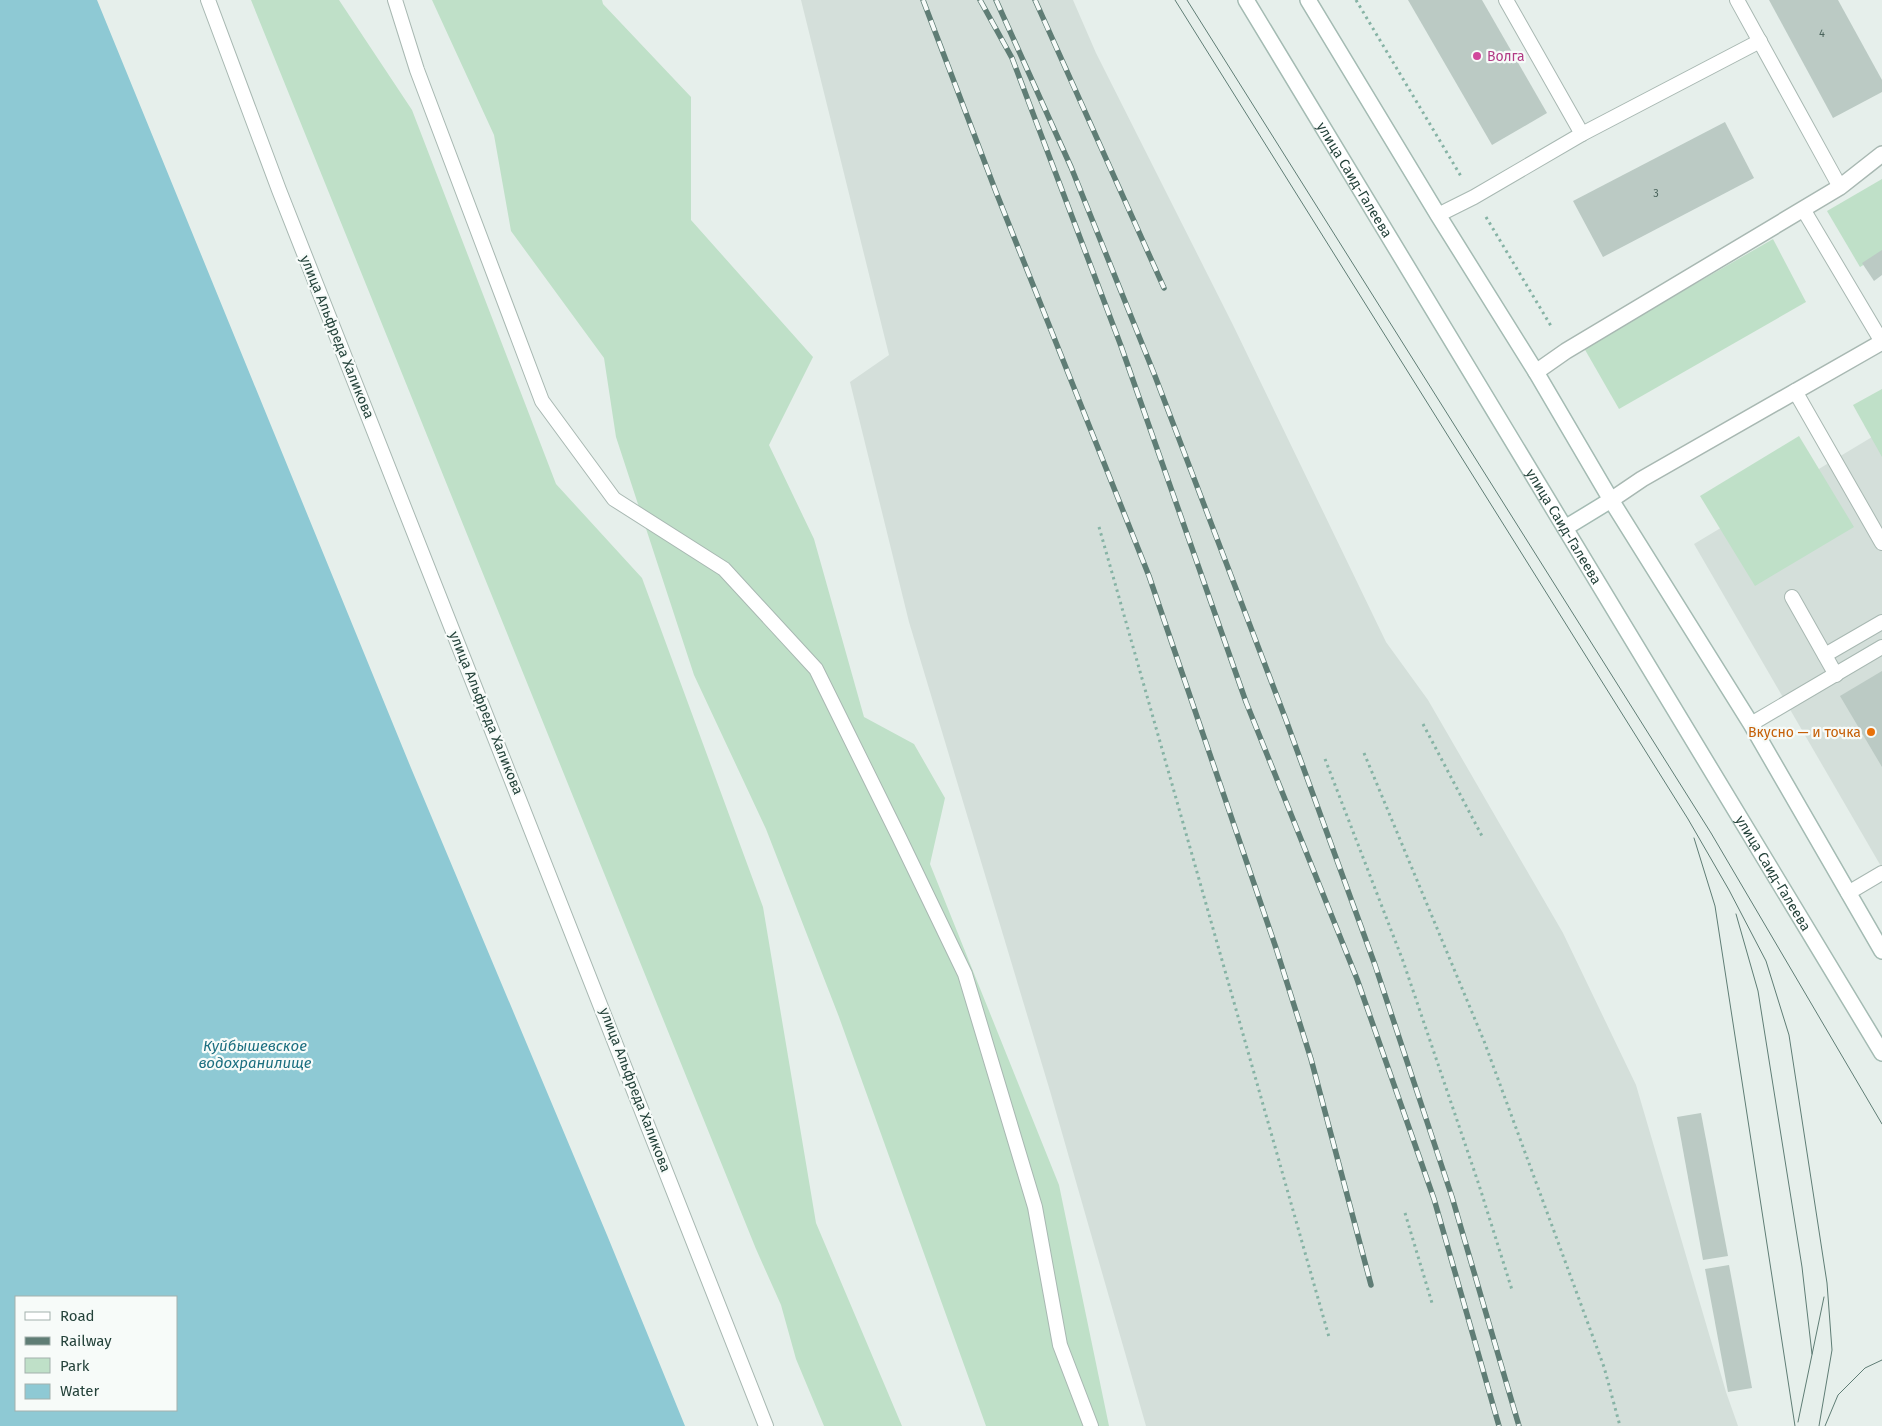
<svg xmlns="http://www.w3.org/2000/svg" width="1882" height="1426" font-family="'Fira Sans',sans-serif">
  <rect width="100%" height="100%" fill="#e6efeb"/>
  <g fill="#d4dfda">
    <polygon points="801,0 1073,0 1096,53 1233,325 1386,642 1428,700 1563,933 1636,1085 1726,1392 1738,1426 1146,1426 1050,1091 909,622 850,382 889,355"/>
    <polygon points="1882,431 1882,868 1694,544"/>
  </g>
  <g fill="#bfe0c8">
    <polygon points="251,0 339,0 412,110 556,484 642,578 763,907 816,1223 902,1426 824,1426 796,1359 781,1305 756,1249"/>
    <polygon points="432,0 602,0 603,4 691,97 691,220 813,357 769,445 814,539 864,717 914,744 945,798 930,864 1059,1185 1109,1426 986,1426 839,1017 766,829 694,675 616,437 604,358 511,231 494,135"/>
    <polygon points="1882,179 1882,254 1860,267 1827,211"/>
    <polygon points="1773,239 1806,302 1619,409 1584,348"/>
    <polygon points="1882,389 1882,457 1853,405"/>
    <polygon points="1799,436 1854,527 1755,586 1700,496"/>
  </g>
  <path fill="#8ec9d4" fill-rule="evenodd" d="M0,0H97L411,768L607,1235L685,1426H0ZM16,1297H176V1410H16Z"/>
  <g fill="#bbcac4">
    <polygon points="1408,0 1482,0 1547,113 1492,145"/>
    <polygon points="1769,0 1838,0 1882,80 1882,92 1833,118"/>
    <polygon points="1725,122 1754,178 1603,257 1573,201"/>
    <polygon points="1882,250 1882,275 1874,281 1862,263"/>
    <polygon points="1882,671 1882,767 1840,696"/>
    <polygon points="1701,1113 1728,1256 1703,1260 1677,1117"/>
    <polygon points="1729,1265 1752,1388 1728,1392 1705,1269"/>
  </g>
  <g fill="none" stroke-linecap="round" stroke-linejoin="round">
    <g stroke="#a8b8b2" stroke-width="16">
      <g id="service">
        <polyline points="208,0 279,190 766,1426"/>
        <polyline points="395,0 417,70 542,401 614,499 724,569 816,669 899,837 965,974 1035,1207 1060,1345 1091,1426"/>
        <polyline points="1506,0 1582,134"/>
        <polyline points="1737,0 1840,187"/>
        <polyline points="1803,209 1882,342"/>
        <polyline points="1438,215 1474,197 1582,134 1760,41"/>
        <polyline points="1795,391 1882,543"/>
        <polyline points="1792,597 1836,675"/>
        <polyline points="1825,655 1882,622"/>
        <polyline points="1751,724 1882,647"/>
        <polyline points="1848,893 1882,873"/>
      </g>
    </g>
    <g stroke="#a8b8b2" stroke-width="18">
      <polyline id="minor" points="1536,372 1566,351 1840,187 1882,154"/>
    </g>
    <g stroke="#a8b8b2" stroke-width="18">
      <polyline id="tertiary" points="1611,500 1642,479 1882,342"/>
    </g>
    <g stroke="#a4bbb3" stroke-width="18">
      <g id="secondary">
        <path id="s1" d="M1246,0L1882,1053"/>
        <polyline points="1308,0 1438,215 1536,372 1611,500 1751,724 1882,951"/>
        <polyline points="1565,528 1611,500"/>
      </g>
    </g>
    <g stroke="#86b3a5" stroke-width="3" stroke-dasharray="2.5 4" stroke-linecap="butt">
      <polyline points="1356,0 1462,178"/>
      <polyline points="1486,217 1551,326"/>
      <polyline points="1099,527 1329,1337"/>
      <polyline points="1423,724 1483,838"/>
      <polyline points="1364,753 1484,1041 1604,1367 1620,1426"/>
      <polyline points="1325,759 1403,961 1479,1185 1512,1290"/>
      <polyline points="1405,1213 1432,1303"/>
    </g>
    <use href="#service" stroke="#fff" stroke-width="14"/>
    <use href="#minor" stroke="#fff" stroke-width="15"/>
    <use href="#tertiary" stroke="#fff" stroke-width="15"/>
    <use href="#secondary" stroke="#fff" stroke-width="15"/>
    <g stroke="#5f7d75" stroke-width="1">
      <polyline points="1175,0 1688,819 1729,890 1766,961 1789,1035 1827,1283 1832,1350 1819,1426"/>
      <polyline points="1187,0 1711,833 1882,1124"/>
      <polyline points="1694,838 1715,906 1795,1426"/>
      <polyline points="1736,914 1758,991 1802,1267 1812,1354"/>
      <polyline points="1798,1422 1824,1297"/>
      <polyline points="1825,1426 1838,1395 1865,1368 1882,1360"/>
    </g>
    <g stroke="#5f7d75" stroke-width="5.5">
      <g id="rail">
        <polyline points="923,0 996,192 1149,576 1276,948 1311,1059 1371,1285"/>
        <polyline points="980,0 1012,58 1121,346 1246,702 1357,979 1434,1199 1499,1426"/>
        <polyline points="996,0 1071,167 1155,376 1286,720 1375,965 1452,1197 1519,1426"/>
        <polyline points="1035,0 1164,288"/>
      </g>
    </g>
    <use href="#rail" stroke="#f7fbf9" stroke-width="4" stroke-dasharray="11" stroke-linecap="butt"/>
  </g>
  <circle fill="#d1479c" stroke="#f7fbf9" stroke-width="2" cx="1477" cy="56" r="5"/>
  <circle fill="#e8710a" stroke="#f7fbf9" stroke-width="2" cx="1871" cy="732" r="5"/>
  <g text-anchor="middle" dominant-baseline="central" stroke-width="4.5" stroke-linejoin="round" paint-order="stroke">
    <g font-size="11" fill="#4a645c">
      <text x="1822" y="33">4</text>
      <text x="1656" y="193">3</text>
    </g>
    <g font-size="14" fill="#b23c85" stroke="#f7fbf9" text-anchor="start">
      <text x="1487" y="56">Волга</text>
    </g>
    <g font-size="14" fill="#24423a" stroke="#f7fbf9">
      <text stroke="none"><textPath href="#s1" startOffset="210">улица Саид-Галеева</textPath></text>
      <text transform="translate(337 337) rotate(68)">улица Альфреда Халикова</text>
      <text stroke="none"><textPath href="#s1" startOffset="615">улица Саид-Галеева</textPath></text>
      <text transform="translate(486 713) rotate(68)">улица Альфреда Халикова</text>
      <text stroke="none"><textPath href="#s1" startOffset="1020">улица Саид-Галеева</textPath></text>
      <text transform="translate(635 1090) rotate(69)">улица Альфреда Халикова</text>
    </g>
    <g font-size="14" fill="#c56008" stroke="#f7fbf9" text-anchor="end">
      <text x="1861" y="732">Вкусно — и точка</text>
    </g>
    <g font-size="15" font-style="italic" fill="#1c6f80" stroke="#f7fbf9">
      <text x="255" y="1046">Куйбышевское<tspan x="255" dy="17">водохранилище</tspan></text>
    </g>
  </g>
  <rect x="15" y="1296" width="162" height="115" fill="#f7fbf9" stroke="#a3b1ad"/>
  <rect x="25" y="1312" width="25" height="8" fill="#ffffff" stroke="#a3b1ad"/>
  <text x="60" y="1321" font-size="15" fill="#24423a">Road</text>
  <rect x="25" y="1337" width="25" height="8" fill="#5f7d75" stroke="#a3b1ad"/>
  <text x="60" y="1346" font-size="15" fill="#24423a">Railway</text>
  <rect x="25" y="1358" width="25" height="15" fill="#bfe0c8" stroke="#a3b1ad"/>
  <text x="60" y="1371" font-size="15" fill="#24423a">Park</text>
  <rect x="25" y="1384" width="25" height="15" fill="#8ec9d4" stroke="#a3b1ad"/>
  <text x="60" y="1396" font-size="15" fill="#24423a">Water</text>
</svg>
